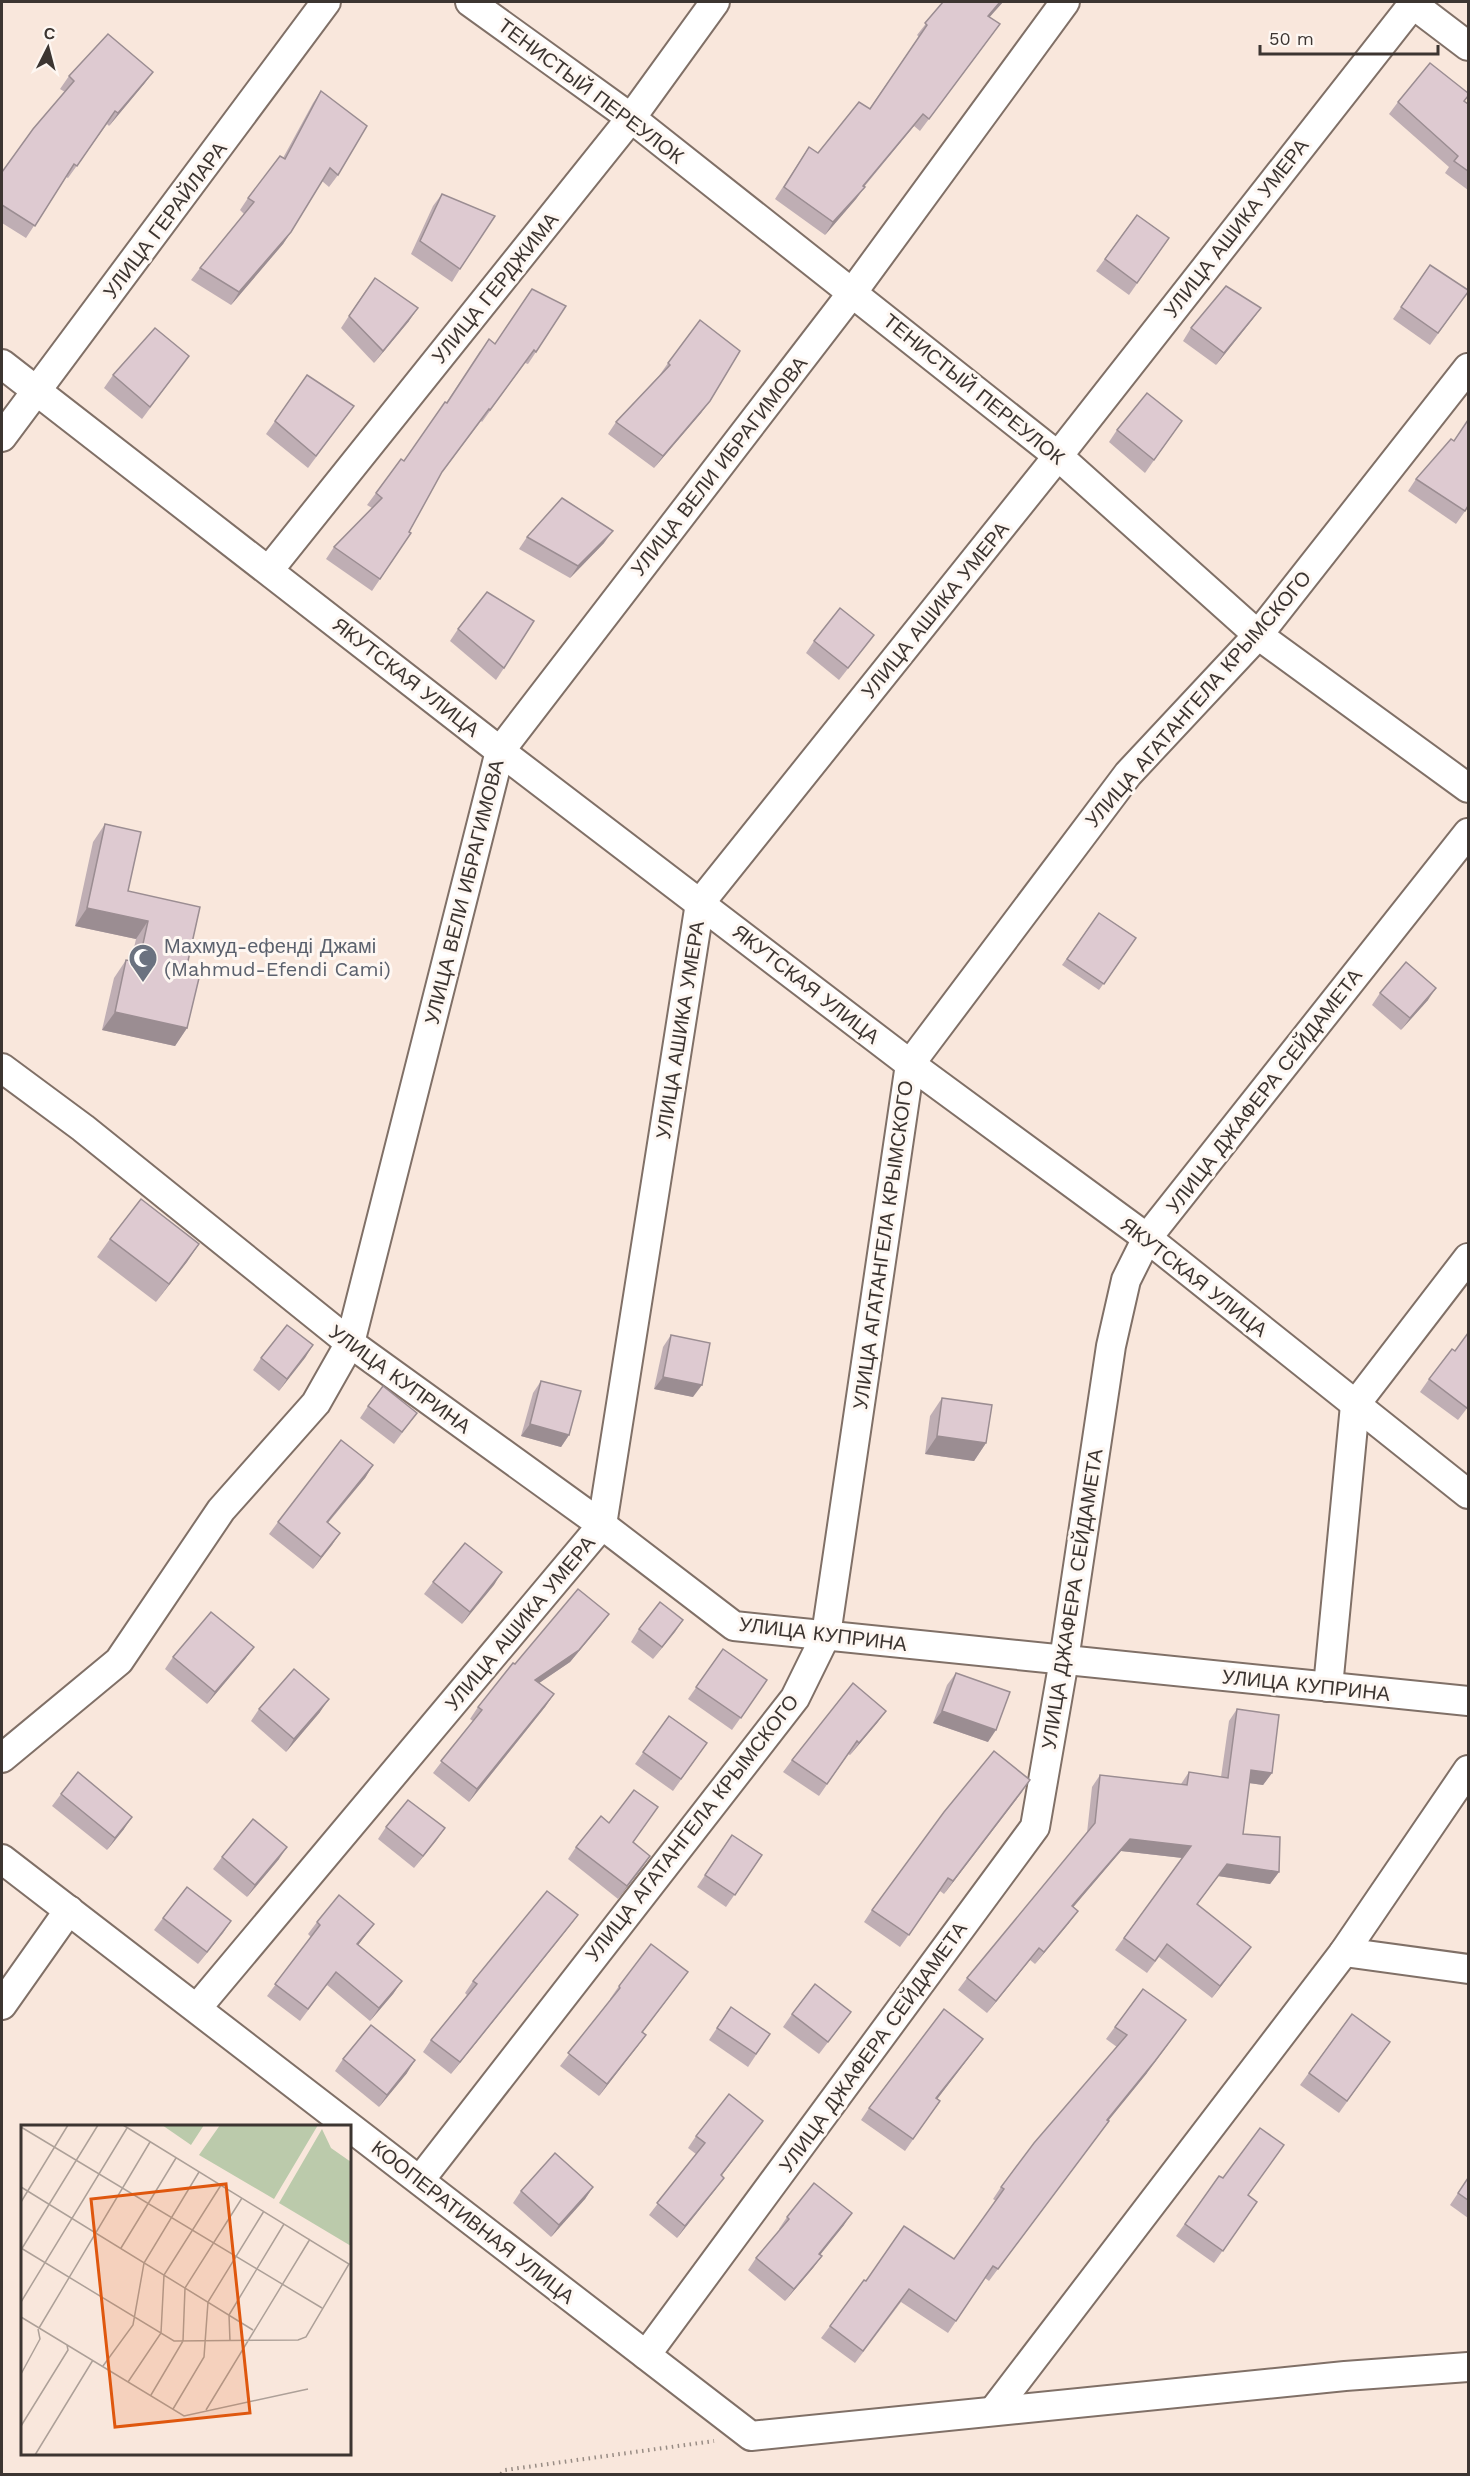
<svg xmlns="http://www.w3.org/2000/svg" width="1470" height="2476" font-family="'Work Sans',sans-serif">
  <rect width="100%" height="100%" fill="#f9e7dc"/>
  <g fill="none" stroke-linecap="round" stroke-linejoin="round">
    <g stroke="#807067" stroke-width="32">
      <g id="minor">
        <polyline points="470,2 631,118 1058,456 1258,635 1468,788"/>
        <polyline points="1410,2 1468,46"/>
        <polyline points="2,364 500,751 910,1064 1147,1238 1468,1494"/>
        <polyline points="2,437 326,2"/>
        <polyline points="269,570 631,118 715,2"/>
        <polyline points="2,1068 83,1128 350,1343 602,1525 734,1626 1468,1701"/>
        <polyline points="1328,1687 1355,1405 1468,1258"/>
        <polyline points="2,1758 119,1661 221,1510 316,1403 350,1343 500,751 852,293 1065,2"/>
        <polyline points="2,1859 751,2436 1345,2376 1468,2367"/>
        <polyline points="1344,1952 1468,1969"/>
        <polyline points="2,2005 69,1910"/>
        <polyline points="197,2008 602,1525 700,903 1058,456 1413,4"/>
        <polyline points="420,2180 795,1698 826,1635 910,1064 1128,774 1258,635 1468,368"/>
        <polyline points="646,2355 1035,1827 1064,1660 1111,1346 1126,1280 1147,1238 1468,833"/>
        <polyline points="994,2410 1344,1952 1468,1770"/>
      </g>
    </g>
    <polyline stroke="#988c84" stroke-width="4" stroke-dasharray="1.5 4.5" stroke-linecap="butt" points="501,2474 505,2470 714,2441"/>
    <use href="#minor" stroke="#fff" stroke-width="28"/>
  </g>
  <g fill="#bfaeb4">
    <polygon points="943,2 1003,2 989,17 991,36 920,131 914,126 864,187 856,199 825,235 775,199 809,147 818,153 869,109 919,37 917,35"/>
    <polygon points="153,72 144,84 109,126 107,124 68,178 66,177 26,238 2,223 2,172 65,92 60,89 69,76"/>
    <polygon points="321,91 338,175 329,187 322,181 291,232 283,244 231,305 191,280 200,268 244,214 240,210 248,198 283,158 313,103"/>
    <polygon points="1398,102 1465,102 1468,104 1468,190 1445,173 1449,167 1389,114"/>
    <polygon points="442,194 460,269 452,282 411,254 433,206"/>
    <polygon points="1137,215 1169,238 1129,295 1096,271"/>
    <polygon points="1430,265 1468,292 1430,345 1393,319"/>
    <polygon points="532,289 536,352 528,364 525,363 482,422 481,421 440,475 409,532 411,533 372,591 326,559 334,547 372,508 367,505 401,459 404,461 446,403 480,351 495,344"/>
    <polygon points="366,290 409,321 374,363 341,328"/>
    <polygon points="1261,308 1252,320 1216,365 1183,341 1191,328"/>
    <polygon points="740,351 701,413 654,468 608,434 616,422 659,376 668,363"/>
    <polygon points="180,368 142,419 104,388 113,375"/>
    <polygon points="307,375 354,406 308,468 266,434"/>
    <polygon points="1182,421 1145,473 1109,442 1117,430"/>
    <polygon points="1416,479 1468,507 1456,524 1408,491"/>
    <polygon points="527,537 604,543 570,578 519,549"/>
    <polygon points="458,629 504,668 496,680 450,641"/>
    <polygon points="814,641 865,647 839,680 806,653"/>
    <polygon points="105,824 128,891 186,970 187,1028 175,1046 102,1030 114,978 126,960 131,961 136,939 75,926 93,842"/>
    <polygon points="1099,913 1136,938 1099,990 1062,965"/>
    <polygon points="1380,993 1428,1000 1401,1030 1372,1005"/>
    <polygon points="110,1239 199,1244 156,1302 97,1257"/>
    <polygon points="671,1335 693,1397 654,1389 663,1347"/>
    <polygon points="313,1345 279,1391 253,1370 261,1358"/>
    <polygon points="1455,1351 1468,1407 1458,1420 1420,1392 1429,1379"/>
    <polygon points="541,1381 569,1435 561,1447 521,1436 533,1393"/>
    <polygon points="942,1398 986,1443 974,1461 925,1454 930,1416"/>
    <polygon points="368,1406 417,1413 394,1444 360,1418"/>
    <polygon points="373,1465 365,1478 328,1523 340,1533 313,1569 269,1534 278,1522"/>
    <polygon points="502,1572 462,1624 424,1594 433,1582"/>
    <polygon points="609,1614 600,1626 570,1662 539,1683 554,1694 545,1707 469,1802 433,1773 473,1721 470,1719 478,1707 515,1664"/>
    <polygon points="683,1620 653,1659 631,1642 639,1629"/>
    <polygon points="254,1647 245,1659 207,1704 165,1669 173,1657"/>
    <polygon points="723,1649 767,1680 732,1730 688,1699"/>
    <polygon points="956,1673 988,1742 933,1723 947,1685"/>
    <polygon points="259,1709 320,1712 286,1752 251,1721"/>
    <polygon points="1237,1709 1272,1773 1263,1785 1249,1783 1243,1834 1279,1872 1270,1884 1218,1876 1197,1905 1251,1947 1212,1998 1159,1957 1147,1973 1115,1950 1182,1858 1121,1851 1073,1907 1069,1923 1035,1964 1030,1960 987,2013 958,1990 967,1978 1087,1833 1092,1787 1100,1775 1181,1784 1189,1772 1221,1777 1229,1721"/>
    <polygon points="886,1711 877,1723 850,1755 848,1754 819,1796 783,1772 792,1760"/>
    <polygon points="669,1716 707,1743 673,1791 635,1764"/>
    <polygon points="1022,1792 944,1894 940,1891 900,1947 864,1922 872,1910"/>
    <polygon points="61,1794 124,1829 107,1850 52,1806"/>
    <polygon points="386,1827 445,1828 414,1868 378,1839"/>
    <polygon points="732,1835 762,1855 726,1907 697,1887"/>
    <polygon points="576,1847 650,1856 618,1899 568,1859"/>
    <polygon points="222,1857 279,1859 247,1897 213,1869"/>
    <polygon points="578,1915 569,1927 451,2074 423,2052 431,2040 467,1995 465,1993 473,1981"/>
    <polygon points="163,1918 231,1921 198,1964 154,1930"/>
    <polygon points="317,1922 374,1924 358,1945 402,1981 393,1994 370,2021 327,1985 300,2021 267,1996 311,1937 308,1934"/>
    <polygon points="688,1972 643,2032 646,2035 637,2047 599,2096 560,2066 611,1999 610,1999 619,1986"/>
    <polygon points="1143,1989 1147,2073 1108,2121 1100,2133 989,2281 985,2278 948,2333 901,2302 855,2363 821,2338 830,2326 866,2281 954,2259 996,2201 993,2199 1001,2187 1117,2047 1106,2039"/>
    <polygon points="731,2007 770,2034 748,2067 709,2040"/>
    <polygon points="851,2012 819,2054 783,2027 792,2014"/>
    <polygon points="1352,2014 1390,2042 1339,2113 1300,2085"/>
    <polygon points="983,2039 937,2099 940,2101 905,2151 861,2120 869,2108"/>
    <polygon points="343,2059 407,2073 379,2107 335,2071"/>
    <polygon points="763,2121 721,2176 715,2190 677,2238 649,2215 696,2154 688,2148 696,2136"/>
    <polygon points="1219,2176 1257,2202 1214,2263 1176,2236"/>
    <polygon points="1468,2178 1468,2218 1450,2205"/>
    <polygon points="593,2187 585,2199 551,2237 513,2203 521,2191"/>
    <polygon points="787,2217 844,2225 820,2255 822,2256 813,2268 785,2301 748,2270 756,2258 780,2230 779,2229"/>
  </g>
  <g fill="#9b8d92">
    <polygon points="1000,2 1003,2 980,28 988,16"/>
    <polygon points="153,72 144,84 109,126 118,113"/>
    <polygon points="923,114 914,126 854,198 863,186"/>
    <polygon points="865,187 856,199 825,235 833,222"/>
    <polygon points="291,232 283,244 231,305 239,292"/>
    <polygon points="418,308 409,321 374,363 383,351"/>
    <polygon points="1261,308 1252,320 1216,365 1224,353"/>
    <polygon points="710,401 701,413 654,468 663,456"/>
    <polygon points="613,531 604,543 570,578 578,566"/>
    <polygon points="87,908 148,921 136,939 75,926"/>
    <polygon points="1436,988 1428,1000 1401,1030 1410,1018"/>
    <polygon points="115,1012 187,1028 175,1046 102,1030"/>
    <polygon points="199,1244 187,1262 156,1302 169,1284"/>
    <polygon points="313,1345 305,1358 279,1391 287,1379"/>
    <polygon points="663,1377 702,1385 693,1397 654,1389"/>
    <polygon points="530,1424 569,1435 561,1447 521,1436"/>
    <polygon points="937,1436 986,1443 974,1461 925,1454"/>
    <polygon points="373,1465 365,1478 318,1534 327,1522"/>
    <polygon points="340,1533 332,1545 313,1569 321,1557"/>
    <polygon points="502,1572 494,1585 462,1624 470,1612"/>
    <polygon points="609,1614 600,1626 570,1662 526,1692 535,1680"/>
    <polygon points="683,1620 675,1632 653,1659 662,1647"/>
    <polygon points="254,1647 245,1659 207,1704 215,1692"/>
    <polygon points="554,1694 545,1707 469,1802 477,1789"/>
    <polygon points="329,1699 320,1712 286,1752 294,1739"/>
    <polygon points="886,1711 877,1723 850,1755 859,1743"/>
    <polygon points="942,1711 996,1730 988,1742 933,1723"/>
    <polygon points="1251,1770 1272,1773 1263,1785 1242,1782"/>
    <polygon points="1030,1780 1022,1792 944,1894 953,1881"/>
    <polygon points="132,1817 124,1829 107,1850 115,1838"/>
    <polygon points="445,1828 436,1841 414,1868 423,1856"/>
    <polygon points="1130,1839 1191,1846 1183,1858 1121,1851 1064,1918 1072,1906"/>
    <polygon points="287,1847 279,1859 247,1897 255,1885"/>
    <polygon points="650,1856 642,1868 618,1899 627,1886"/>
    <polygon points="1227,1864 1279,1872 1270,1884 1218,1876"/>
    <polygon points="1078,1911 1069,1923 1035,1964 1044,1952"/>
    <polygon points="578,1915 569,1927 451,2074 460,2062"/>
    <polygon points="231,1921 223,1933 198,1964 207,1952"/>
    <polygon points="374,1924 365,1936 349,1957 357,1944"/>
    <polygon points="1251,1947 1242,1959 1212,1998 1220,1986"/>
    <polygon points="1039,1948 1030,1960 987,2013 996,2001"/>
    <polygon points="402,1981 393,1994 370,2021 379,2008"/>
    <polygon points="1186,2020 1147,2073 1099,2132 1107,2120"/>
    <polygon points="646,2035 637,2047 599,2096 607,2084"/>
    <polygon points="983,2039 974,2051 928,2111 936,2098"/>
    <polygon points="415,2060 407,2073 379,2107 387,2095"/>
    <polygon points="763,2121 754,2133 712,2188 721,2175"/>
    <polygon points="724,2178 715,2190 677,2238 685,2226"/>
    <polygon points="593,2187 585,2199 551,2237 559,2225"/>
    <polygon points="852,2213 844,2225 811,2266 819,2254"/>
    <polygon points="822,2256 813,2268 785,2301 794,2289"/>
  </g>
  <g fill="#decad1" stroke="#9b8d92" stroke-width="1.5">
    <polygon points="943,2 1000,2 988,16 1000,24 929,119 923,114 863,186 865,187 833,222 784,187 809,147 818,153 859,102 870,109 927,25 925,23"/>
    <polygon points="108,34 153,72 118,113 115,111 77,166 74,164 35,226 2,205 2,172 33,129 74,81 69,76"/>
    <polygon points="1430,63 1468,93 1468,96 1464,101 1468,104 1468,171 1454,161 1458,156 1398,102"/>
    <polygon points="321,91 367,126 338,175 330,168 291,232 239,292 200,268 254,202 248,198 280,156 285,159"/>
    <polygon points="442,194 495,216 460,269 420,241"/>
    <polygon points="1137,215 1169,238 1137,283 1105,259"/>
    <polygon points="1430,265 1468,290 1468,292 1438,333 1401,307"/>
    <polygon points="375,278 418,308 383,351 349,316"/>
    <polygon points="1226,286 1261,308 1224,353 1191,328"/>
    <polygon points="532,289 566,306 536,352 534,350 490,410 489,409 442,472 409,532 411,533 380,579 334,547 382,498 376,493 401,459 404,461 445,402 447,403 489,339 495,344"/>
    <polygon points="700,320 740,351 710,401 663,456 616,422 670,365 668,363"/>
    <polygon points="155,328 189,356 150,407 113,375"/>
    <polygon points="307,375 354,406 316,456 275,421"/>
    <polygon points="1147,393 1182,421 1154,460 1117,430"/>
    <polygon points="1468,420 1468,506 1465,511 1416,479 1451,439 1454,441"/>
    <polygon points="562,498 613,531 578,566 527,537"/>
    <polygon points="487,592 534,621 504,668 458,629"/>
    <polygon points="840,608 874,635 848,668 814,641"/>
    <polygon points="105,824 141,832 128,891 200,907 186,970 200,974 187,1028 115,1012 126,960 139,962 148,921 87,908"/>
    <polygon points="1099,913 1136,938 1104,984 1067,959"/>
    <polygon points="1406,962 1436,988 1410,1018 1380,993"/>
    <polygon points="141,1199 199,1244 169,1284 110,1239"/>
    <polygon points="287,1325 313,1345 287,1379 261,1358"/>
    <polygon points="1468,1333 1468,1406 1467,1408 1429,1379 1452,1349 1455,1351"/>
    <polygon points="671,1335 710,1343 702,1385 663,1377"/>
    <polygon points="541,1381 581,1391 569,1435 530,1424"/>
    <polygon points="383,1386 417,1413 402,1432 368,1406"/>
    <polygon points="942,1398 992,1405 986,1443 937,1436"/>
    <polygon points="341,1440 373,1465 327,1522 340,1533 321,1557 278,1522"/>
    <polygon points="465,1543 502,1572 470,1612 433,1582"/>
    <polygon points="578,1589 609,1614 579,1650 535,1680 554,1694 477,1789 441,1761 482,1710 478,1707 513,1663 515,1664"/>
    <polygon points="660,1602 683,1620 662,1647 639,1629"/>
    <polygon points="211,1612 254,1647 215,1692 173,1657"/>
    <polygon points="723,1649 767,1680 741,1718 696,1687"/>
    <polygon points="294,1669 329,1699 294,1739 259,1709"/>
    <polygon points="956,1673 1010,1692 996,1730 942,1711"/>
    <polygon points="853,1683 886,1711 859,1743 857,1741 827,1784 792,1760"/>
    <polygon points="1237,1709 1279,1715 1272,1773 1251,1770 1243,1834 1280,1837 1279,1872 1227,1864 1197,1904 1251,1947 1220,1986 1167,1944 1155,1961 1124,1938 1191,1846 1130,1839 1072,1906 1078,1911 1044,1952 1039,1948 996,2001 967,1978 1095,1823 1100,1775 1187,1785 1189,1772 1228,1778"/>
    <polygon points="669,1716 707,1743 681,1779 643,1752"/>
    <polygon points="994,1751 1030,1780 953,1881 948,1878 909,1935 872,1910 944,1812"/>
    <polygon points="78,1772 132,1817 115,1838 61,1794"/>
    <polygon points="634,1790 658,1807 633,1842 650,1856 627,1886 576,1847 601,1816 609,1823"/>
    <polygon points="408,1800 445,1828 423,1856 386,1827"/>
    <polygon points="253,1819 287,1847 255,1885 222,1857"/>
    <polygon points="732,1835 762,1855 735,1895 705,1875"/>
    <polygon points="187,1887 231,1921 207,1952 163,1918"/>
    <polygon points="547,1891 578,1915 460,2062 431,2040 477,1984 473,1981"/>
    <polygon points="339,1895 374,1924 357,1944 402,1981 379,2008 336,1972 308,2009 275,1984 320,1925 317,1922"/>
    <polygon points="651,1944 688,1972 642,2032 646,2035 607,2084 568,2053 620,1988 619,1986"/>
    <polygon points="815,1984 851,2012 828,2042 792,2014"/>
    <polygon points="1143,1989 1186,2020 1155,2061 1107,2120 1109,2121 998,2269 993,2266 956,2321 909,2289 863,2351 830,2326 864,2280 866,2281 904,2226 954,2259 1004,2189 1001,2187 1034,2143 1127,2035 1115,2027"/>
    <polygon points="731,2007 770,2034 756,2054 717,2028"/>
    <polygon points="944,2009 983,2039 936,2098 940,2101 913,2139 869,2108"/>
    <polygon points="1352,2014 1390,2042 1347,2101 1309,2073"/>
    <polygon points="371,2025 415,2060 387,2095 343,2059"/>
    <polygon points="729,2094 763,2121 721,2175 724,2178 685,2226 657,2203 705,2143 696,2136"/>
    <polygon points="1260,2128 1284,2145 1248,2195 1257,2202 1223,2251 1185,2224 1219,2176 1223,2178"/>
    <polygon points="555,2153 593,2187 559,2225 521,2191"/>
    <polygon points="1468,2178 1468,2200 1458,2193"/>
    <polygon points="814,2183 852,2213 819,2254 822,2256 794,2289 756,2258 789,2219 787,2217"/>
  </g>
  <defs>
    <g id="mosque-pin" transform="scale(1.5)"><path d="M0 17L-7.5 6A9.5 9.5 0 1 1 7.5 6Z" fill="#6b7280" stroke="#fef7f2"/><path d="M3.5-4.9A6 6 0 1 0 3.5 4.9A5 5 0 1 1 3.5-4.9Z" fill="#fff"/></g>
  </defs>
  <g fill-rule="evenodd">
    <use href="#mosque-pin" x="143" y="958"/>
  </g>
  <g text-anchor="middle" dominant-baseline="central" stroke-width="6" stroke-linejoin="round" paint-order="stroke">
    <g font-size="20" fill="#3c3531" stroke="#fef7f2">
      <text transform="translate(591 91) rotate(37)">ТЕНИСТЫЙ ПЕРЕУЛОК</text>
      <text transform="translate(165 220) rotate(-53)">УЛИЦА ГЕРАЙЛАРА</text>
      <text transform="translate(1236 228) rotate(-52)">УЛИЦА АШИКА УМЕРА</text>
      <text transform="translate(495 288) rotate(-51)">УЛИЦА ГЕРДЖИМА</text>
      <text transform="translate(974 389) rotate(39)">ТЕНИСТЫЙ ПЕРЕУЛОК</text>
      <text transform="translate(719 466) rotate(-52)">УЛИЦА ВЕЛИ ИБРАГИМОВА</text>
      <text transform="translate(935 610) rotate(-51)">УЛИЦА АШИКА УМЕРА</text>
      <text transform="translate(406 677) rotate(38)">ЯКУТСКАЯ УЛИЦА</text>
      <text transform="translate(1198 699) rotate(-49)">УЛИЦА АГАТАНГЕЛА КРЫМСКОГО</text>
      <text transform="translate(464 892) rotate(-76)">УЛИЦА ВЕЛИ ИБРАГИМОВА</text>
      <text transform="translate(806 984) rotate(38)">ЯКУТСКАЯ УЛИЦА</text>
      <text transform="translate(680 1030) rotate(-81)">УЛИЦА АШИКА УМЕРА</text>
      <text transform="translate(1264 1091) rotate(-52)">УЛИЦА ДЖАФЕРА СЕЙДАМЕТА</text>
      <text transform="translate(883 1245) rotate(-82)">УЛИЦА АГАТАНГЕЛА КРЫМСКОГО</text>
      <text transform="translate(1194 1277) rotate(38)">ЯКУТСКАЯ УЛИЦА</text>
      <text transform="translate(400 1379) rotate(36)">УЛИЦА КУПРИНА</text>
      <text transform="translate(1072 1599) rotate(-81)">УЛИЦА ДЖАФЕРА СЕЙДАМЕТА</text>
      <text transform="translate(520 1623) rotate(-50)">УЛИЦА АШИКА УМЕРА</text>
      <text transform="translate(823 1634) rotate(7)">УЛИЦА КУПРИНА</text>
      <text transform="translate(1306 1685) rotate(6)">УЛИЦА КУПРИНА</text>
      <text transform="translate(692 1828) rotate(-52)">УЛИЦА АГАТАНГЕЛА КРЫМСКОГО</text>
      <text transform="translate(873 2047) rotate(-54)">УЛИЦА ДЖАФЕРА СЕЙДАМЕТА</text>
      <text transform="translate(473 2222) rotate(38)">КООПЕРАТИВНАЯ УЛИЦА</text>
    </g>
    <g font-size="20" fill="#5b616d" stroke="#fef7f2" text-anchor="start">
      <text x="164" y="946">Махмуд-ефенді Джамі<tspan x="164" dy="23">(Mahmud-Efendi Cami)</tspan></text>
    </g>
  </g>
  <g transform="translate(21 2125)">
    <rect width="330" height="330" fill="#f9e7dc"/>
    <path d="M141,0H183L170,20ZM199,0H297L253,74L178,30ZM301,4L310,23L330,37V121L258,78Z" fill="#bbcaab"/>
    <path fill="none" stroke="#ada098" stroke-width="1.5" d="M0,2L301,183M0,62L232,205M0,77L47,0M0,123L153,216L277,215L285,212L328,139L102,0M100,123L155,33M0,125L77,0M0,177L106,3M0,192L163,291L287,264M18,203L129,17M209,216L208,190L263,99M82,241L112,200L123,138L178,47M0,249L19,214L17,204M107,257L140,208L143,150L200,60M130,270L162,216L164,163L221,73M152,284L183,232L187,177L243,86M185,285L289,114M0,301L47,225L46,220M14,330L72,235"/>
    <path fill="#df570e" fill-opacity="0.15" stroke="#df570e" stroke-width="3" d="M205,59L229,288L94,302L70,74Z"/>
    <rect width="330" height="330" fill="none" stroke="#3c3531" stroke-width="3"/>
  </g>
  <rect width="1470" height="2476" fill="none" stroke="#3c3531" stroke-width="6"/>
  <g transform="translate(48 48) rotate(6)" stroke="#fef7f2" stroke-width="4.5" paint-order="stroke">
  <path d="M0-4.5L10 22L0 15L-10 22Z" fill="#3c3531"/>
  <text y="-9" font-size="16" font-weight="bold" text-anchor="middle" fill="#3c3531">С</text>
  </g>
  <path d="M1260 45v9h178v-9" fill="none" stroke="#3c3531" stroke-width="3"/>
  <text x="1269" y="45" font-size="18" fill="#3c3531" stroke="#fef7f2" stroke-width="4.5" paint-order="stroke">50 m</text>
</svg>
